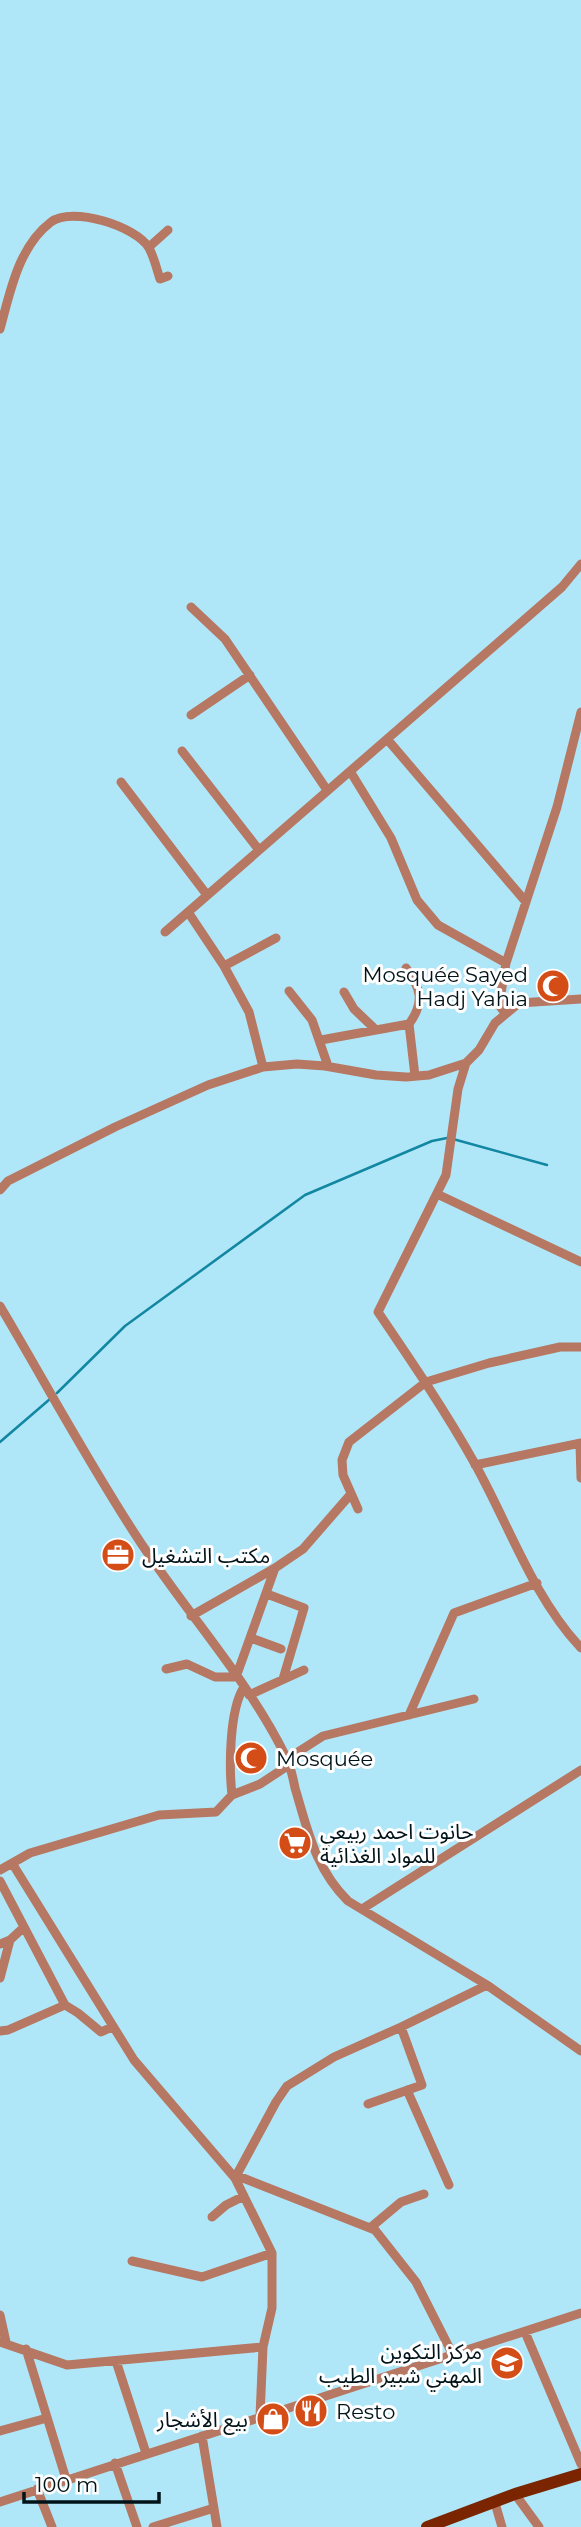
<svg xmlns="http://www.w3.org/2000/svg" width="581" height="2527" font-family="Montserrat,'Noto Sans Arabic',sans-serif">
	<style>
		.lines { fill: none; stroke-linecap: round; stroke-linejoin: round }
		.stream { stroke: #1287a2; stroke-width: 2.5 }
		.minor { stroke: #b67763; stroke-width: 9 }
		.major { stroke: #7b2400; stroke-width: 12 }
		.labels { text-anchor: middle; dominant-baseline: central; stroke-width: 6; stroke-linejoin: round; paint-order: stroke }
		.poi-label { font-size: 21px; fill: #001319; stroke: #fefefe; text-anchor: start }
	</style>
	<rect width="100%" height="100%" fill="#b0e7f8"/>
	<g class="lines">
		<path class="stream" d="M453,1139L547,1165
			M57,1393L125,1326L305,1195L432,1141L447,1138
			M0,1442L50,1399"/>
		<path class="minor" d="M149,247L168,230
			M0,329C10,293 18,247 51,222C72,206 136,226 149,248C154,257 157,270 160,279L168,276
			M191,607L225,639L327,790
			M191,715L250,675
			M387,739L526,902
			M182,751L259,850
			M350,771L391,838L417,900L438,925L506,963
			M121,782L207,895
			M188,912L224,966L249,1012L263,1067
			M165,932L562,587L581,564
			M224,966L276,938
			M289,991L312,1020L328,1066
			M344,992L354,1009L376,1030
			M505,1013L499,1005L506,963L557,807L581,712
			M409,1024L415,1076
			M321,1040L409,1024C425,1002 421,988 406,968
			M466,1063L458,1089L446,1175L378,1312C412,1362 446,1412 475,1464C509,1525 533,1597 581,1648
			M0,1190L8,1181L115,1127L208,1085L263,1067L297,1064L325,1066L376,1075L406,1077L429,1075L466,1063L479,1050L495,1023L519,1003L581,999
			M437,1194L581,1262
			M0,1306C45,1382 87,1460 135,1534C183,1609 247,1677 286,1757C291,1767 293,1778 295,1788C308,1831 315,1868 348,1901L487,1985L581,2051
			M580,1444L581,1478
			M475,1465L581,1443
			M358,1509L343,1475L342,1460L349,1442L426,1382L489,1363L560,1347H581
			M267,1594L304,1608L283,1679
			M191,1616L275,1568
			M251,1638L281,1649
			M166,1669L187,1664L215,1677H236L275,1568L303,1549L350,1495
			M249,1695L304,1670
			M409,1715L454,1613L537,1583
			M287,1759L323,1736L474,1699
			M232,1795C229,1768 229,1710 244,1687
			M12,1863L134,2060L235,2178L272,2253V2308L263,2347L260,2416
			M0,1870L30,1853L159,1815L216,1812L232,1795L260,1784L289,1765
			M0,1881L65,2005L78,2013L101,2032L112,2027
			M362,1909L581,1770
			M0,1944L10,1940L23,1928
			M0,1978L10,1940
			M0,2031L8,2030L65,2005
			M407,2090L449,2185
			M368,2104L422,2085L401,2027
			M238,2176L375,2230L416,2282L453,2355
			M235,2178L276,2102L287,2086L334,2057L401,2027L487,1985
			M212,2217L226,2205L244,2196
			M370,2228L401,2202L424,2194
			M132,2261L202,2277L272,2253
			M0,2315L6,2342
			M525,2332L581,2464
			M0,2342L67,2365L263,2347
			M26,2349L66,2479
			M116,2361L146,2453
			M0,2431L47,2418
			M202,2436L217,2527
			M115,2463L137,2527
			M37,2489L52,2527
			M515,2494L539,2527
			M0,2502L581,2313
			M495,2503L502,2527
			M153,2527L214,2508"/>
		<path class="major" d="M427,2527L515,2494L581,2474"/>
	</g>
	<defs>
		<symbol id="mosque-disc" viewBox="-11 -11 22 22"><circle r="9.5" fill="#d44d17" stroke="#fefefe"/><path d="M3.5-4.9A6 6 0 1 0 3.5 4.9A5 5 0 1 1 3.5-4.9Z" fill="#fff"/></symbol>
		<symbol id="office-disc" viewBox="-11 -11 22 22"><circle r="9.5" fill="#d44d17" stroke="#fefefe"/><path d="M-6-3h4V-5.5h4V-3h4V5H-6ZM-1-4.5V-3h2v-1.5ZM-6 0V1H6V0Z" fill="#fff"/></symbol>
		<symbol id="supermarket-disc" viewBox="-11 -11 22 22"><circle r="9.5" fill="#d44d17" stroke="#fefefe"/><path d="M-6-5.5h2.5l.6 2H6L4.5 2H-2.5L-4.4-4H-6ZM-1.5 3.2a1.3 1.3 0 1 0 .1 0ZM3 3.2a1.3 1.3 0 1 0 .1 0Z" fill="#fff"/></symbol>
		<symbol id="university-disc" viewBox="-11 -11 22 22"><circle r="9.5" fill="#d44d17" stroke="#fefefe"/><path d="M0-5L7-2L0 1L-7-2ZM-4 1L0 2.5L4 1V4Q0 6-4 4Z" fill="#fff"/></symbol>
		<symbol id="restaurant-disc" viewBox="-11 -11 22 22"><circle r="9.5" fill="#d44d17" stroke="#fefefe"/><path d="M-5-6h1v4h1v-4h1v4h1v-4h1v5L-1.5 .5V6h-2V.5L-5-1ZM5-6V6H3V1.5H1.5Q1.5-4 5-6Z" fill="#fff"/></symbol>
		<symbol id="shop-disc" viewBox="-11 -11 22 22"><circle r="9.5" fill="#d44d17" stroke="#fefefe"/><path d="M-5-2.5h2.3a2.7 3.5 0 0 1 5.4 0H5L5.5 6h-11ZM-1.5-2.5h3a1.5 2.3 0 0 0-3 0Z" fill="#fff"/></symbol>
	</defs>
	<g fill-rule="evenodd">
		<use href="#mosque-disc" x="534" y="967" width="38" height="38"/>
		<use href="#office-disc" x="99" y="1536" width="38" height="38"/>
		<use href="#mosque-disc" x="232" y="1739" width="38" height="38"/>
		<use href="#supermarket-disc" x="276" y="1824" width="38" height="38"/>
		<use href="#university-disc" x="488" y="2344" width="38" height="38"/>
		<use href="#restaurant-disc" x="292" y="2392" width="38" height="38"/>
		<use href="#shop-disc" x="254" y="2400" width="38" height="38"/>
	</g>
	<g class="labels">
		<g class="poi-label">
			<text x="528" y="974" text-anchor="end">Mosquée Sayed<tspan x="528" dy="24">Hadj Yahia</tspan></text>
			<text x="142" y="1555">مكتب التشغيل</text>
			<text x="276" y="1758">Mosquée</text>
			<text x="320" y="1831">حانوت احمد ربيعي<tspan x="320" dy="24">للمواد الغذائية</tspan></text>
			<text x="482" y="2351" text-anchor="end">مركز التكوين<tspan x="482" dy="24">المهني شبير الطيب</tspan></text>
			<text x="336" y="2411">Resto</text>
			<text x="248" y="2419" text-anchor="end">بيع الأشجار</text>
		</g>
	</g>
	<path d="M24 2492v10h135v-10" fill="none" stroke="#001319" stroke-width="3.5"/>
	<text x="35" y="2492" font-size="21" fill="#001319" stroke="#fefefe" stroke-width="5" paint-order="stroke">100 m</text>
</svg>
